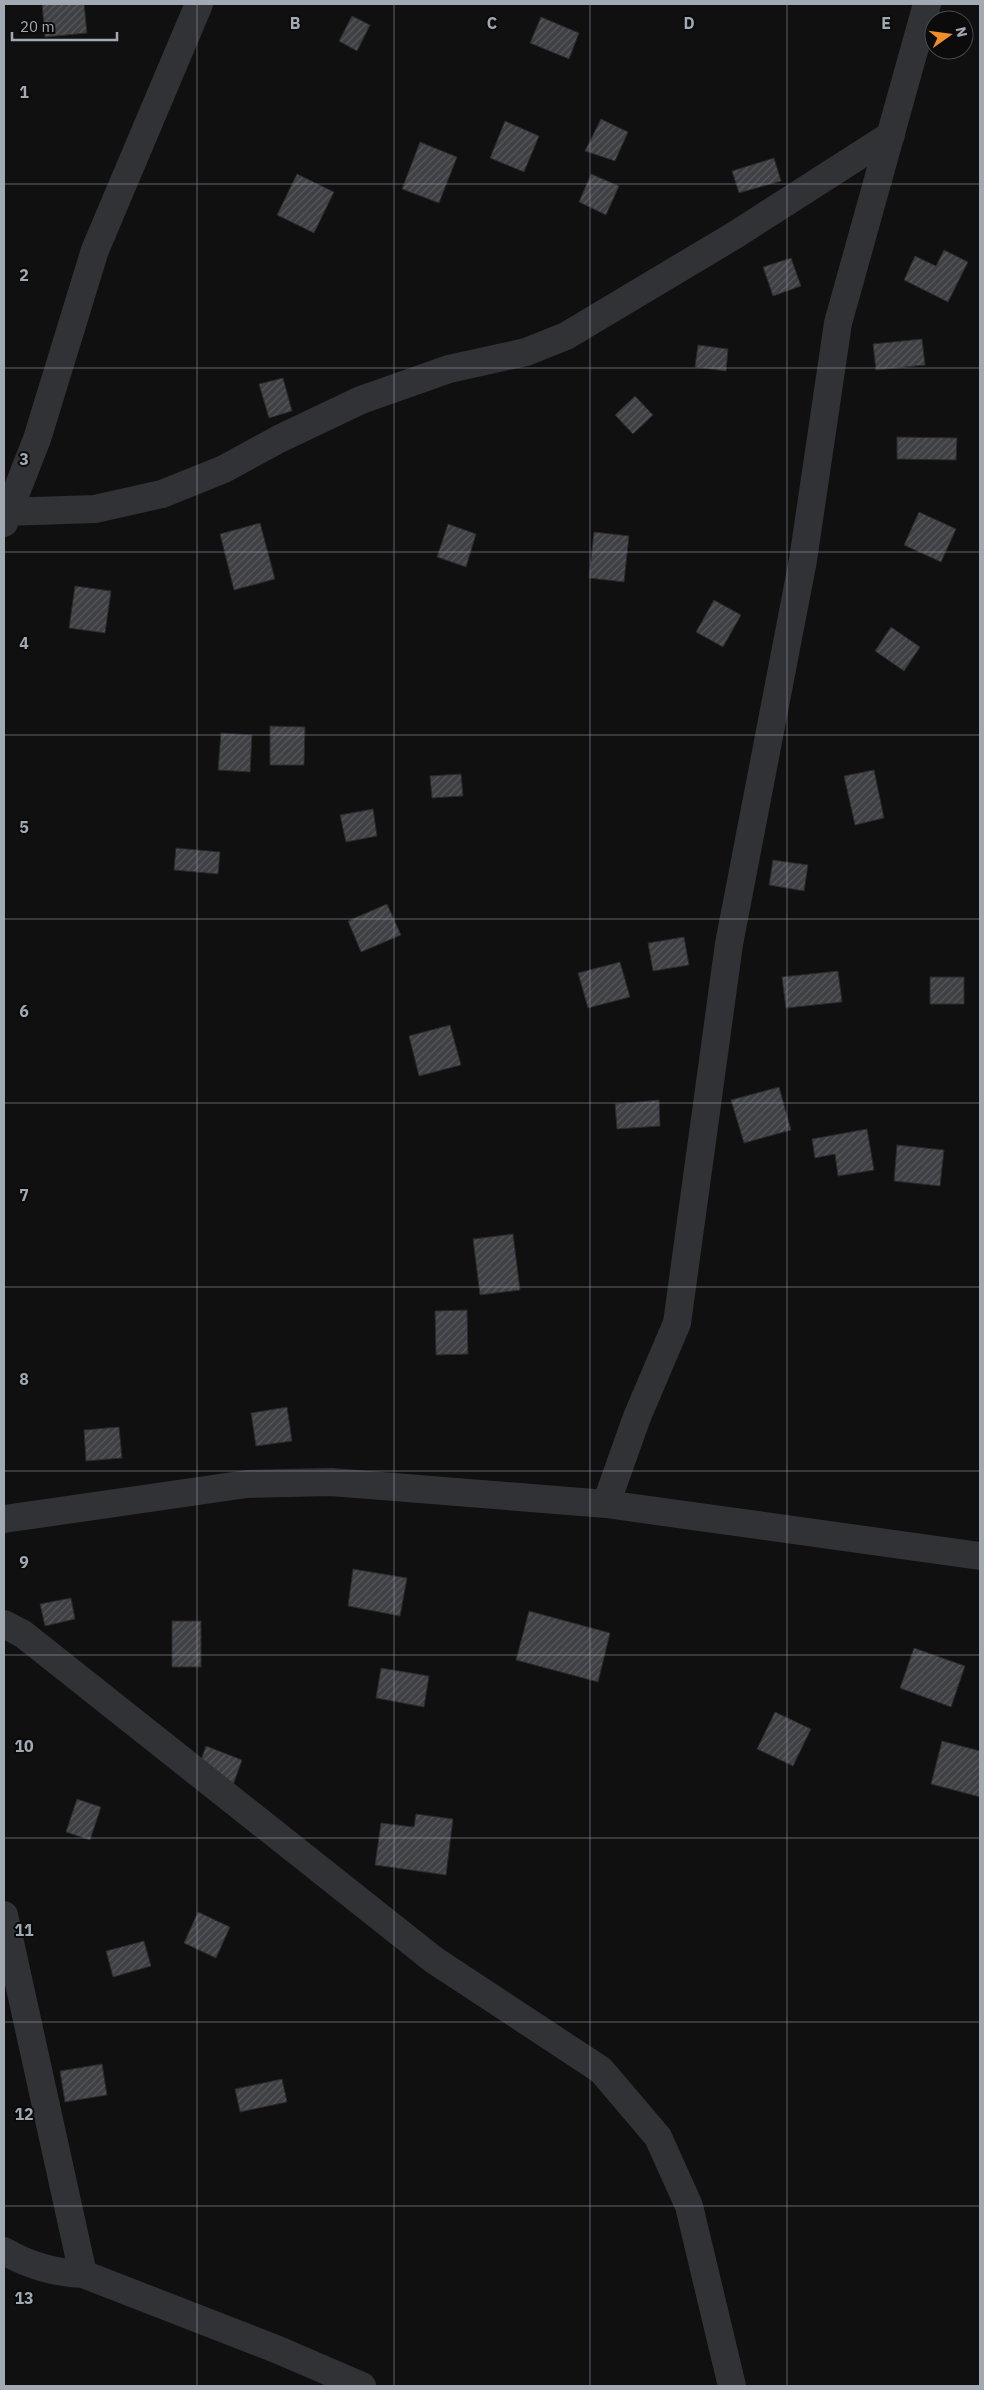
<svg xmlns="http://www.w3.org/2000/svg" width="984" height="2390" font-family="'IBM Plex Sans',sans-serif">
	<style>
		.building { fill: url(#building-hatch); stroke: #2a2a2d }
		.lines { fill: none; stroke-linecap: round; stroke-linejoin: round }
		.minor { stroke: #313236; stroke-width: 28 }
		.grid { fill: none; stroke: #a1a9b2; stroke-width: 1; stroke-opacity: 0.55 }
		.grid-label { font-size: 16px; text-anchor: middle; font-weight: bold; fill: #a1a9b2; stroke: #0b0b0c; stroke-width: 4; stroke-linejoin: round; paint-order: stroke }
	</style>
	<defs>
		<pattern id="building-hatch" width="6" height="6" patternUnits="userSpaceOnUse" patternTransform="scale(1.25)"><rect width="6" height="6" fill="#3f4044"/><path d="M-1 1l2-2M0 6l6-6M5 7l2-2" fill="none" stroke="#58595d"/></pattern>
	</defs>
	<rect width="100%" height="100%" fill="#101011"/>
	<path class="building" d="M42,4H84L87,33L45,37Z
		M352,16L370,25L357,51L339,41Z
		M541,17L579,33L569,59L530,43Z
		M601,119L628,132L615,161L585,151Z
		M505,121L539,136L524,172L490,158Z
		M420,142L457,157L439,203L402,189Z
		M774,158L781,181L739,193L732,171Z
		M297,174L334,192L314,233L277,215Z
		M591,174L619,186L606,215L579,202Z
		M944,250L968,262L948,302L904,280L915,256L936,266Z
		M791,258L801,286L773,296L763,267Z
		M922,339L925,365L876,370L873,344Z
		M698,345L728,349L726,371L695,367Z
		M283,378L292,411L269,418L259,384Z
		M635,396L653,415L633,434L615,415Z
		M897,437L957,438L956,460L897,459Z
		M919,512L956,529L941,562L904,545Z
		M260,523L275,579L234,590L220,534Z
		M448,524L476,534L466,567L437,557Z
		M594,532L629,536L624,582L589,578Z
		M75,586L111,591L105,633L69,628Z
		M714,600L741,615L723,647L696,632Z
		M891,627L920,647L904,671L875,651Z
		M270,726L305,727L304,765H270Z
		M221,733L252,735L250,772L218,770Z
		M874,770L884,818L855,825L844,776Z
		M461,774L463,796L432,798L430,776Z
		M373,809L377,836L346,842L340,815Z
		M176,848L220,852L218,874L174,870Z
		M773,860L808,865L804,891L769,885Z
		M387,904L401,935L361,952L348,921Z
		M684,937L689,965L653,971L648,943Z
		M620,962L630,997L588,1008L578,973Z
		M838,971L842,1002L786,1008L782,977Z
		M930,977H964V1004H930Z
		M450,1025L461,1065L419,1076L409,1036Z
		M779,1087L791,1130L744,1143L731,1100Z
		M659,1100L660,1126L617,1129L615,1104Z
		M867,1129L874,1170L838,1176L835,1154L815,1158L812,1139Z
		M897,1145L944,1150L940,1186L894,1181Z
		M513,1234L520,1290L480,1295L473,1239Z
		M467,1310L468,1354L436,1355L435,1311Z
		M287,1407L292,1441L256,1446L251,1413Z
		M119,1427L122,1458L86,1461L84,1430Z
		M353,1569L407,1578L400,1616L348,1606Z
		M71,1598L75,1619L45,1626L40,1604Z
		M529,1611L610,1633L598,1682L516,1660Z
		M172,1621H201V1667H172Z
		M914,1648L965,1666L951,1707L900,1688Z
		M381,1668L429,1676L424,1707L376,1698Z
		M775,1712L811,1729L793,1766L757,1749Z
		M942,1741L980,1751V1797L931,1784Z
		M206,1746L242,1760L233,1785L197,1771Z
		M77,1799L101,1807L90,1840L66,1832Z
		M416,1814L453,1819L446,1875L375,1865L381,1823L414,1827Z
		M198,1912L230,1927L216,1958L184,1943Z
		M144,1941L151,1966L113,1977L106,1951Z
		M102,2064L107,2095L65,2102L60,2071Z
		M282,2079L287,2102L240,2112L235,2089Z"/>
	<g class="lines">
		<path class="minor" d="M4,512L95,509L162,494L224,469L279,439L361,400L449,369L526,352L566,336L735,235L891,135
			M4,523L37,439L95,250L199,4
			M606,1504L637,1417L677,1323L729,944L803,560L838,323L927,4
			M4,1519L247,1484L331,1482L606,1504L980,1556
			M4,1624L23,1634L434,1960L601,2070L658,2137L689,2206L732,2386
			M4,1915L83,2274
			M4,2251C28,2265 55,2273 83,2274L276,2349L362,2386"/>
	</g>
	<path class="grid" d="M197,4V2386M394,4V2386M590,4V2386M787,4V2386M4,184H980M4,368H980M4,552H980M4,735H980M4,919H980M4,1103H980M4,1287H980M4,1471H980M4,1655H980M4,1838H980M4,2022H980M4,2206H980"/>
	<g class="grid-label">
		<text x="295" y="29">B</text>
		<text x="492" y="29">C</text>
		<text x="689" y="29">D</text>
		<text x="886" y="29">E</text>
		<text x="24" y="98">1</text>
		<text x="24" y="281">2</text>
		<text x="24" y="465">3</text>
		<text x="24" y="649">4</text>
		<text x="24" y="833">5</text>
		<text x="24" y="1017">6</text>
		<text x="24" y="1201">7</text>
		<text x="24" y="1385">8</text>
		<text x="24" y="1568">9</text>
		<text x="24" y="1752">10</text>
		<text x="24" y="1936">11</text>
		<text x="24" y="2120">12</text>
		<text x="24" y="2304">13</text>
	</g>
	<rect width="984" height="2390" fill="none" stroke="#a1a9b2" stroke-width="10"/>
	<g transform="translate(949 35) rotate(76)"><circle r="24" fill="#0b0b0c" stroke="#474a4e"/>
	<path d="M0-4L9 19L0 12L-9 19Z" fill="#f08f29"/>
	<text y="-8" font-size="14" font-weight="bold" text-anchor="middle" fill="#a1a9b2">N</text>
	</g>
	<path d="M12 32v8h105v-8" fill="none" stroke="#a1a9b2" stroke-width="2.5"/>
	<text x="20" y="32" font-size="15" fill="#a1a9b2" stroke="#0b0b0c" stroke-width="4" paint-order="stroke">20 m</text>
</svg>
